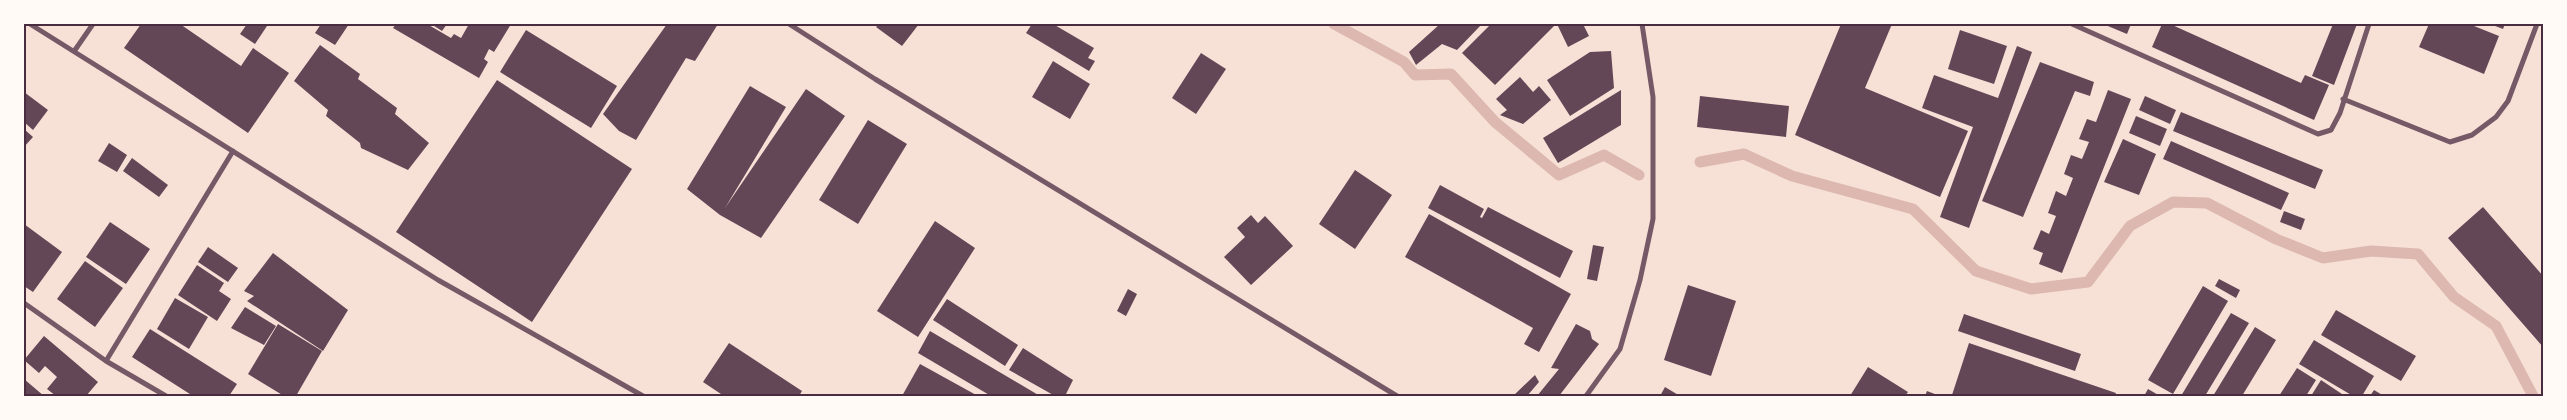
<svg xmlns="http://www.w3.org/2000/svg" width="2567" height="420" font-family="'Public Sans',sans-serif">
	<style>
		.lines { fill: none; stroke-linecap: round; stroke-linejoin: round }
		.stream { stroke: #dcb8b0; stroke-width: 11 }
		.building { fill: #644757 }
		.minor { stroke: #755966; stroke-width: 5 }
		.neatline { fill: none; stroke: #4a2c40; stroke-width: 2 }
	</style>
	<rect width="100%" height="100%" fill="#f7e1d7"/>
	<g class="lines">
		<path class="stream" d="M1334,24L1404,62L1415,75L1451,74L1495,122L1559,175L1604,155L1639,175
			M1700,162L1744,154L1792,176L1913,209L1976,271L2031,289L2088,282L2130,226L2173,202L2207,203L2276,239L2323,258L2371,251L2418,254L2454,297L2496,326L2533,396"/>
	</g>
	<path class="building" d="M141,24H180L241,66L253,48L289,73L248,133L124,48Z
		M247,24L267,26L255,44L240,34Z
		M321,24H349L335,45L315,33Z
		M396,24H427L451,38L454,34L461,38L469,24H511L494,52L489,49L484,59L488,62L479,78L393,28Z
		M431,24H447L442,31Z
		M667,24H718L695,61L686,58L636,140L619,131L603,114Z
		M879,24H919L902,46L876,27Z
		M1032,24H1053L1094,48L1088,58L1095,61L1089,71L1026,33Z
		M1440,24H1482L1457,50L1442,44L1416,65L1409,52Z
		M1491,24H1552L1554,26L1495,85L1462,53Z
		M1557,24H1583L1589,36L1568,47Z
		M1841,24H1892L1865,88L1968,131L1940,197L1795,135Z
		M2103,24H2131L2127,34Z
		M2162,24H2170L2301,83L2305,75L2329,85L2314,120L2152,47Z
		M2333,24H2357L2334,85L2312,76Z
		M2429,24H2469L2499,36L2484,74L2419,47Z
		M2490,24H2505L2503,29Z
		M526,30L617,86L591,128L500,72Z
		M1960,30L2007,46L1994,84L1948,69Z
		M320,45L360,74L358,79L397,108L395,114L429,143L408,170L361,148L360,143L326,116L328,110L294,81Z
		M2017,46L2032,52L1969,228L1940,217L1973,127L1922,108L1934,75L1998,98Z
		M1611,51L1614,88L1570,116L1547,80L1590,52Z
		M1201,53L1226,69L1196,114L1172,98Z
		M1053,61L1090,84L1070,119L1032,97Z
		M2040,62L2094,82L2090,96L2075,91L2023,217L1982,201Z
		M1520,77L1533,92L1539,86L1551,100L1523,124L1500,115L1507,110L1496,99Z
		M497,80L632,169L532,322L396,232Z
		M750,86L786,107L725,208L806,89L845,116L761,238L720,215L687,189Z
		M1621,90V125L1558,163L1543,138Z
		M2108,90L2131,99L2062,273L2039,264L2043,253L2033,249L2041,230L2049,234L2056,216L2048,213L2056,191L2066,196L2073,178L2064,174L2071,155L2082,159L2089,142L2079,139L2087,119L2096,122Z
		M24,92L48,110L33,130L24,122Z
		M1700,96L1789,106L1786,137L1697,127Z
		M2145,96L2176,110L2170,124L2139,110Z
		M2181,112L2323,170L2315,189L2173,131Z
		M2136,116L2167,129L2160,146L2129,133Z
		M868,120L907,144L858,224L819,200Z
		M24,129L33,137L24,147Z
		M2123,139L2156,154L2139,195L2104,182Z
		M2171,141L2289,193L2281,210L2163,159Z
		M109,143L127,155L117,172L98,161Z
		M132,158L168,185L159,197L123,171Z
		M1355,170L1392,195L1355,249L1319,224Z
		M1440,185L1484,209L1480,217L1482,218L1488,207L1573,251L1560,278L1428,208Z
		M2483,207L2543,276V347L2448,238Z
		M2284,211L2305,219L2301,230L2280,222Z
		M1429,214L1571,294L1539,352L1524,344L1533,328L1405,257Z
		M1251,215L1258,223L1265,216L1293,246L1251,285L1224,257L1245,237L1237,228Z
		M935,221L975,248L918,337L877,311Z
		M110,222L150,249L126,284L86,257Z
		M24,224L62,252L33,292L24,286Z
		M1593,245L1604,247L1597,281L1587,279Z
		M208,247L238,268L228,282L198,262Z
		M273,253L348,310L323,351L247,301L254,296L244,291Z
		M85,261L123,288L95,327L57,299Z
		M197,265L224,283L219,291L231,299L217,321L178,295Z
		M2219,279L2240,290L2236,298L2215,286Z
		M1688,285L1736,301L1711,376L1664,360Z
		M2203,286L2228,301L2173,394L2148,380Z
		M1128,289L1137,294L1126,316L1117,311Z
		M175,298L208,317L189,349L157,329Z
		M947,299L1018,345L1005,366L933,320Z
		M245,307L276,326L264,345L231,328Z
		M2336,310L2416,356L2401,381L2321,335Z
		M2231,313L2249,323L2205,396H2181Z
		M1964,314L2081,354L2075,371L1958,331Z
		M278,324L322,351L296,396H284L248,374Z
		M1576,324L1590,331L1592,339L1599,344L1559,396H1537L1559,369L1551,368Z
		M2255,327L2276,340L2242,396H2213Z
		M150,329L237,384L229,396H193L132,357Z
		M930,331L1040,396H991L918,353Z
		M44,336L98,382L86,396H56L47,389L57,377L45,366L39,373L24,360Z
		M2314,340L2374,376L2362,396H2353L2299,364Z
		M729,343L802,391L799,396H724L703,382Z
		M1969,343L2116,393L2115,396L1952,395Z
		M1023,348L1073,380L1065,396H1055L1009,370Z
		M920,364L978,396H902Z
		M1868,367L1908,392L1905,396H1850Z
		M2297,368L2316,380L2306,396H2279Z
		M1535,375L1539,382L1527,396H1513Z
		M24,379L44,396H24Z
		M2321,380L2345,396H2311Z
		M1665,387L1680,396H1660Z
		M2148,389L2160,396H2144Z
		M2374,390L2384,396H2370Z
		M1927,391L1940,396H1925Z"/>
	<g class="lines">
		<path class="minor" d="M30,24L438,280L643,396
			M789,24L875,79L1397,396
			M2072,24L2318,134L2331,130L2340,113L2369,24
			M75,50L93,24
			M2343,99L2450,142L2472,135L2496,117L2508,101L2537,24
			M24,303L106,361L166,396
			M106,361L233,151
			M1586,396L1620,349L1640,280L1653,219V97L1642,24"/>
	</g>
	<rect width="2567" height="420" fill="none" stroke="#fffaf5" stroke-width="50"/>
	<rect x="25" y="25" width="2517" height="370" class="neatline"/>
</svg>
